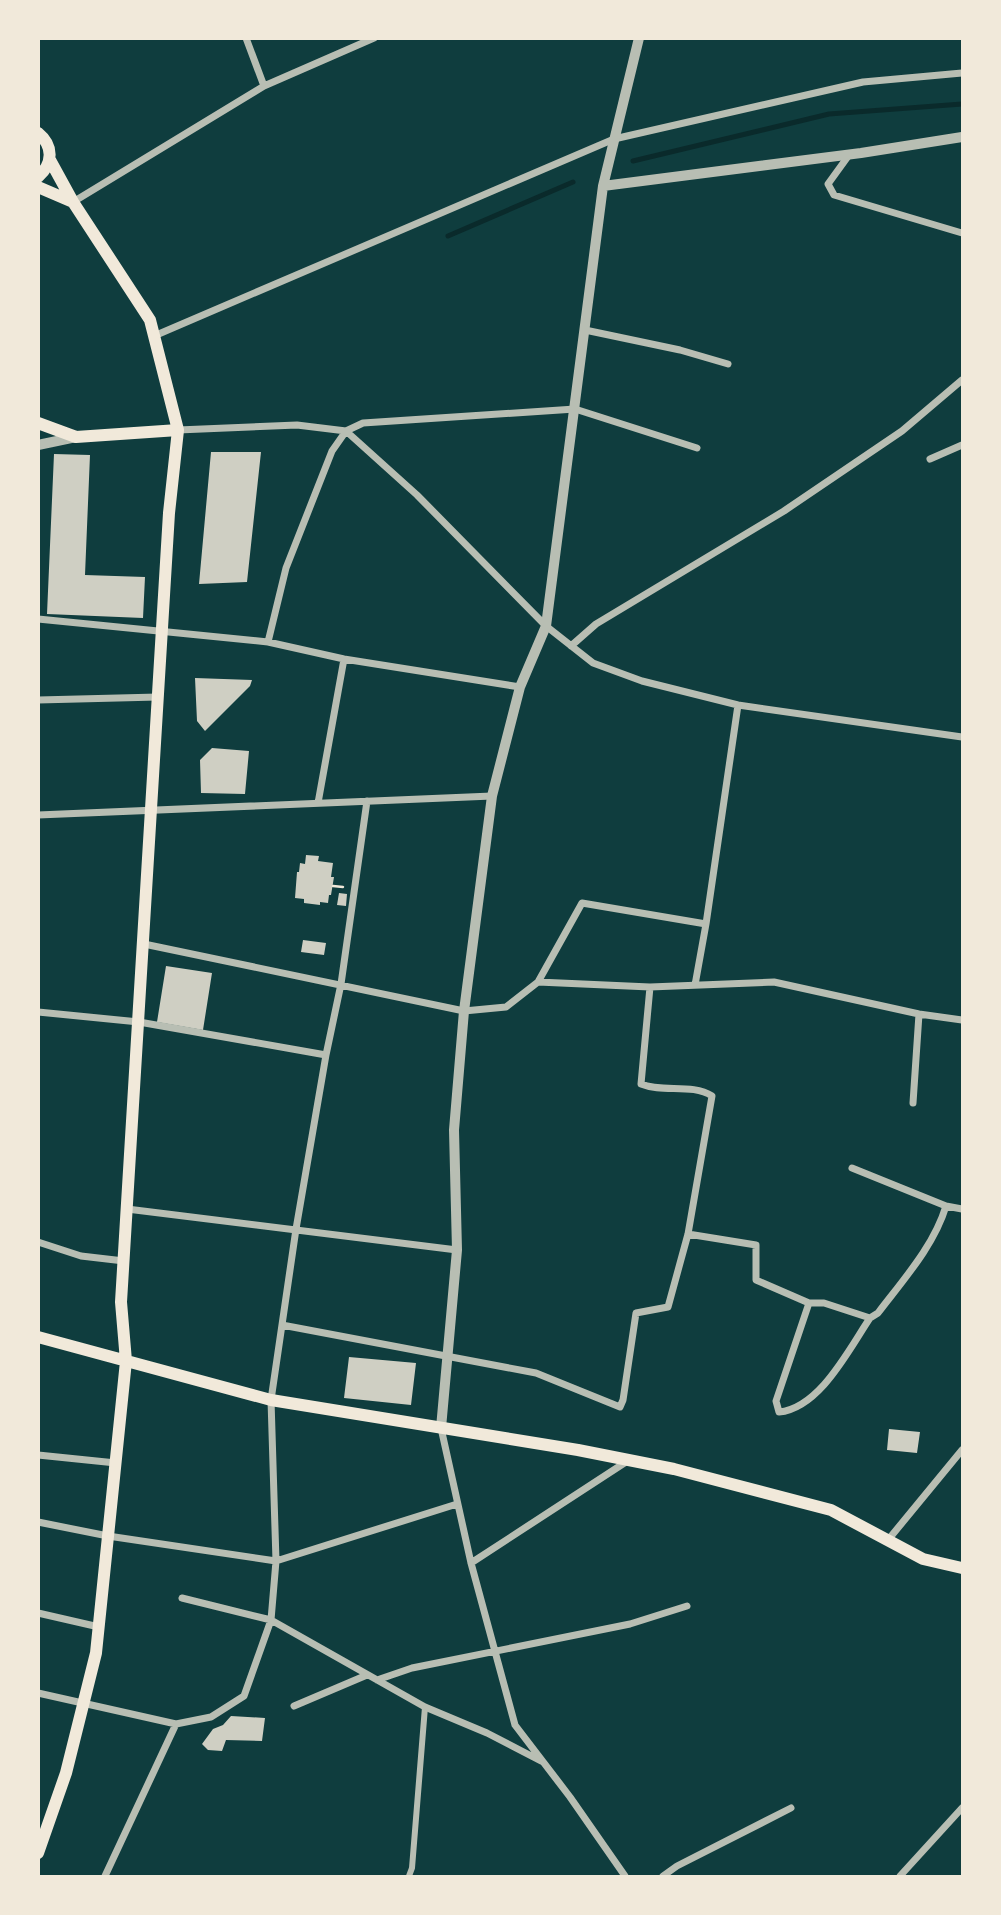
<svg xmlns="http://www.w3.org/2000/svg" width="1001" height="1915" font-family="Helvetica,sans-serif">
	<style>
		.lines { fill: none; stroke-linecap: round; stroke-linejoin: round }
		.stream { stroke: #0a2a2b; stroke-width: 5 }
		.building { fill: #cfcfc3 }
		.path { stroke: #f1e9da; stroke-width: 2.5 }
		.pedestrian { stroke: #b8beb3; stroke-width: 6 }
		.minor { stroke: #b8beb3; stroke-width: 7 }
		.tertiary { stroke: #b8beb3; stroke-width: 10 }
		.secondary { stroke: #f1e9da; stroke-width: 12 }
	</style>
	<rect width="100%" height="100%" fill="#0f3d3e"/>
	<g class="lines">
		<path class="stream" d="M633,161L829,114L962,104
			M448,236L573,182"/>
	</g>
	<path class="building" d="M211,452H261L247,582L199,584Z
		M54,454L90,455L85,575L145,577L143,618L47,614Z
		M195,678L252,680L250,686L205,731L197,721Z
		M212,748L249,751L245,794L201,793L200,760Z
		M306,855L319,856L318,861L333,863L331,877H334L331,895H329L328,903L320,902V905L304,903V899L295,898L297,872H299L300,863L305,864Z
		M339,893L347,894L346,906L337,905Z
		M303,940L326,943L324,955L301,952Z
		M166,966L212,973L203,1030L157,1022Z
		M349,1357L416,1363L411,1405L344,1398Z
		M889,1429L920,1432L917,1453L887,1450Z
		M231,1716L265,1718L262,1741L226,1740L222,1751L208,1750L202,1744L213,1729L223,1725Z"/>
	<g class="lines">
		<path class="path" d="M333,886L343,887"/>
		<path class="pedestrian" d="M409,1876L412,1868L425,1707"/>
		<path class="minor" d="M246,38L264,86
			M849,155L828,184L834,195L962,233
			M73,202L264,86L374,38
			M585,330L680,350L728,364
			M154,336L614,139L863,82L962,73
			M178,430L297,425L346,431L363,423L575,409L697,448
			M346,431L417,495L546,626L593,663L642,681L738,705L962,737
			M930,459L962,445
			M38,619L268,642L344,659L520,687
			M268,642L286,568L332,451L346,431
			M571,646L596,624L784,511L902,431L962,380
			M38,700L158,697
			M318,803L344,659
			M38,815L492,796
			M144,944L464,1011L506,1007L538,982L650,987L774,982L919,1014L962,1020
			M538,982L582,903L706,924
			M695,985L706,924L738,705
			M38,1012L139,1022L326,1055
			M913,1103L919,1014
			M852,1168L946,1206L962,1209
			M127,1209L457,1250
			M688,1234L756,1245V1280L809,1303H824L870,1318
			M38,1242L81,1256L124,1261
			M809,1303L776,1401L779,1412C820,1408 849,1349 870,1318L878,1313C903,1280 934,1246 946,1206
			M282,1325L536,1373L620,1407L623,1400L636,1313L668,1307L688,1234L712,1096C692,1083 663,1093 641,1084L650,987
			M441,1428L471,1563L515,1725L570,1797L625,1876
			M38,1455L116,1463
			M38,1522L108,1536L276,1561L457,1504
			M888,1540L962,1450
			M471,1563L629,1460
			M182,1598L271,1620L425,1707L487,1733L541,1761
			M38,1613L99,1627
			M377,1680L412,1668L630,1624L687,1606
			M38,1693L176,1724L211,1717L244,1696L271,1620L276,1561L271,1400L296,1229L326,1055L341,984L367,801
			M294,1706L367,1675
			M105,1876L176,1724
			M663,1876L677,1866L791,1808
			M900,1876L962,1808"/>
		<path class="tertiary" d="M603,186L861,153L962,137
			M38,445L76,437
			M441,1428L457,1250L454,1130L464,1011L492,796L520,687L546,626L603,186L639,38"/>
		<path class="secondary" d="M38,133C54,146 53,164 38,177
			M38,187L73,202L50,160
			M38,423L76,437L178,430
			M38,1337L271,1400L578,1450L674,1469L831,1510L923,1559L962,1568
			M38,1853L66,1773L96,1653L126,1361L121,1302L169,513L178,430L150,320L73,202"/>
	</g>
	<rect width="1001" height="1915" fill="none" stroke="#f1e9da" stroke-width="80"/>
</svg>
